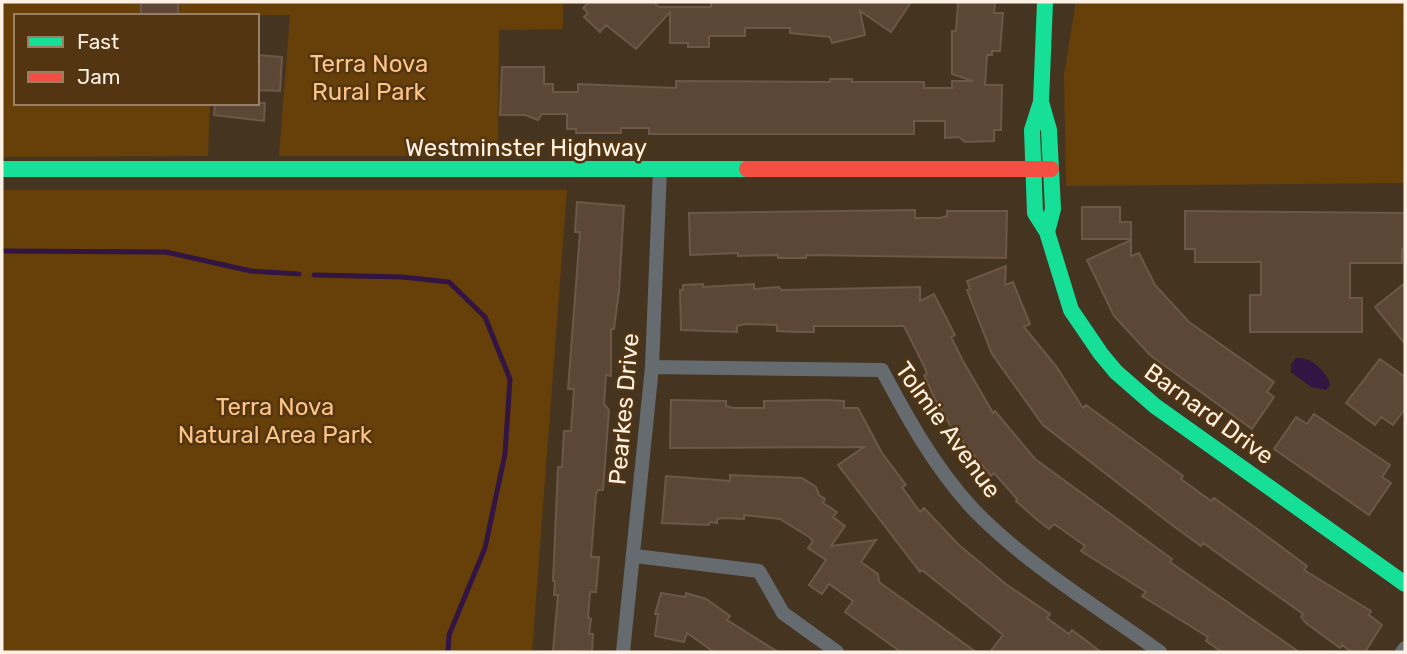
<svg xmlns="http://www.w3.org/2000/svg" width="1407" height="654" font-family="Rubik,sans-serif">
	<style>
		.green { fill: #674009 }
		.water { fill: #321543 }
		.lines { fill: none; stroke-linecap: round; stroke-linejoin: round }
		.stream { stroke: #321543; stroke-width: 5 }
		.building { fill: #5c4736; stroke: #6d5747; stroke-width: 2 }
		.street { stroke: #666b6f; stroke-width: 14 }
		.fast { stroke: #16e098; stroke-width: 16 }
		.jam { stroke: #f24e42; stroke-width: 16 }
		.labels { text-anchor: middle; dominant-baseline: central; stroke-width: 5; stroke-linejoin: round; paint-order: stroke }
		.park-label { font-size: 24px; fill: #fdc488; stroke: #533511 }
		.street-label { font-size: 24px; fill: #fdf0e4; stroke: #533511 }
	</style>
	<rect width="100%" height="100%" fill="#443420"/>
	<path class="green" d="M2,2H563V29L499,30L498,156H279L290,15L16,16V103H210L208,156L2,157Z
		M1076,2H1405V183L1066,186L1064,75Z
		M2,190H567L532,652H2Z"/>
	<path class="water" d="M1296,358C1312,357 1326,371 1330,385L1326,390L1311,387L1291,372V365Z"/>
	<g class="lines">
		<path class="stream" d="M2,251L166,252L251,271L299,274
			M314,275L402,277L449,282L485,317L510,379L505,454L485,548L449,635L448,652"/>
	</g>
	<path class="building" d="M141,2H178V16H141Z
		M589,2H653L659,7H711V2H911L891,32L860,11L865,35L832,43L830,37L790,33V28H745V36H709V47H688V43H670V12L636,49L606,25L600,32L584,17L588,13L583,8Z
		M958,2H995L994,13H1003L1000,51H992V55H987L985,85H1002L1001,130H994V141L965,142L959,137L945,138V121H914V134H649V128H621V133H576V129H567V114H542L538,120L525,115H500L502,67H544V84H553V92H578V84L676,88V81L830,82V79H852V82H924V88H952V81H973L952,74V31H956Z
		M257,55L282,57L280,91L257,90Z
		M215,103H265L264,121L214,115Z
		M577,202L624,206L619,291L614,329H611V376L606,375L604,404L609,410L603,490H598L596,494L594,519L591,557H599L596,592H590L588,618L591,619L589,634H593L592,652L553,651L558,595H554L555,581H553L558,467H562L564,431H571L574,389H568L580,232H575Z
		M1082,207H1120V222H1131V239H1082Z
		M915,210V218H940L947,216V211H1007L1006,258L806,255V258H778V255L738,256V253L690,255L689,213Z
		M1185,211L1405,213V249H1402V263H1350V298H1362V332H1250V295H1261V262H1195V249H1185Z
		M1131,240V256L1139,253L1155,285L1189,322L1274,382L1267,392L1274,397L1252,429L1150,355L1114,316L1087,260Z
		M1006,266L1005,285L1013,282L1030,324L1024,327L1056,366L1083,408L1086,405L1183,476L1181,479L1211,501L1214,498L1260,531L1307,566L1304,570L1371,611L1369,615L1382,625L1365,652H1352L1342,645L1340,648L1306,623L1301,617L1303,614L1203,543L1201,546L1172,525L1043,425L992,354L967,290L970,289L967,281Z
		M1405,283V344L1375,307Z
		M703,284V287L754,284V289L779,287L781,290L920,287V301L934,294L955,335L951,337L963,361L993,413L995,411L1035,459L1172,559L1170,562L1299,652H1222L1206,641L1208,637L1142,596L1146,592L1081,551L1085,546L1074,538L1054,524L1049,529L1035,518L1016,501L1017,499L994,473L991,476L951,427L934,397L924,375L927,374L924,366L904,326H814V332H797L777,331V325L745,324L737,326V332L681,330L680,290H683V285Z
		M1380,359L1405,377V409L1393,425L1381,417L1375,425L1346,403Z
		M671,400L726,401V406L733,408H764V401L825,400L844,401V408H858L882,453L906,485L902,487L920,512L924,508L959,545L1007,585L1050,614L1047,618L1069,634L1072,630L1101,652H990L1003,635L922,570L920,572L838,465L864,447L670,448Z
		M1314,414L1390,465L1382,477L1391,483L1369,515L1274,449L1296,417L1307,424Z
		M730,475L802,478L816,487L819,495L825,499L823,503L837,512L833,517L845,526L831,546L876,540L861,562L878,574L879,582L976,652H901L845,612L853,601L829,584L822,594L809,585L826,560L808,548L813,541L809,537L780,519L744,515V519L724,518L717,519V523L710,522L709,525L662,523L666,476L730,481Z
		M661,593L685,597L686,593L706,599L730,616L727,620L778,652H714L687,633L684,642L655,636L658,614H655Z"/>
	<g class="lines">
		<path class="street" d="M652,367L882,370C908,419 935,468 973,509C1027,565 1098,607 1160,652
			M635,556L759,571L783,613L837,652
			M623,652L652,367L660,169
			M1402,652L1405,648"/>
		<path class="fast" d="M1045,2L1041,102L1049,130L1053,209L1047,232
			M1041,102L1032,130L1035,213L1047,232L1071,310L1101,354L1116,372L1155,406L1405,584
			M2,169H747"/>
		<path class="jam" d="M747,169H1051"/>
	</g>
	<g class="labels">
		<g class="park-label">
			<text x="369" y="64">Terra Nova<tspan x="369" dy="28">Rural Park</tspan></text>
			<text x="275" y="407">Terra Nova<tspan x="275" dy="28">Natural Area Park</tspan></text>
		</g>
		<g class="street-label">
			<text x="526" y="148">Westminster Highway</text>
			<text transform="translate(624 409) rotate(-85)">Pearkes Drive</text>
			<text transform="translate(1209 414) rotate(36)">Barnard Drive</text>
			<text transform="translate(948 430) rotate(54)">Tolmie Avenue</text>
		</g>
	</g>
	<rect width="1407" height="654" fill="none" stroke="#fdf0e4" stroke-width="7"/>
	<rect x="14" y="14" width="245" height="91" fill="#533511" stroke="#978065" stroke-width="2"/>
	<rect x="28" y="37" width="35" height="10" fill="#16e098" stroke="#978065" stroke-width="2"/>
	<text x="77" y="49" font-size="21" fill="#fdf0e4">Fast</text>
	<rect x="28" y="72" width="35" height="10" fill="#f24e42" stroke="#978065" stroke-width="2"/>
	<text x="77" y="84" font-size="21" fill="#fdf0e4">Jam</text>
</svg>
